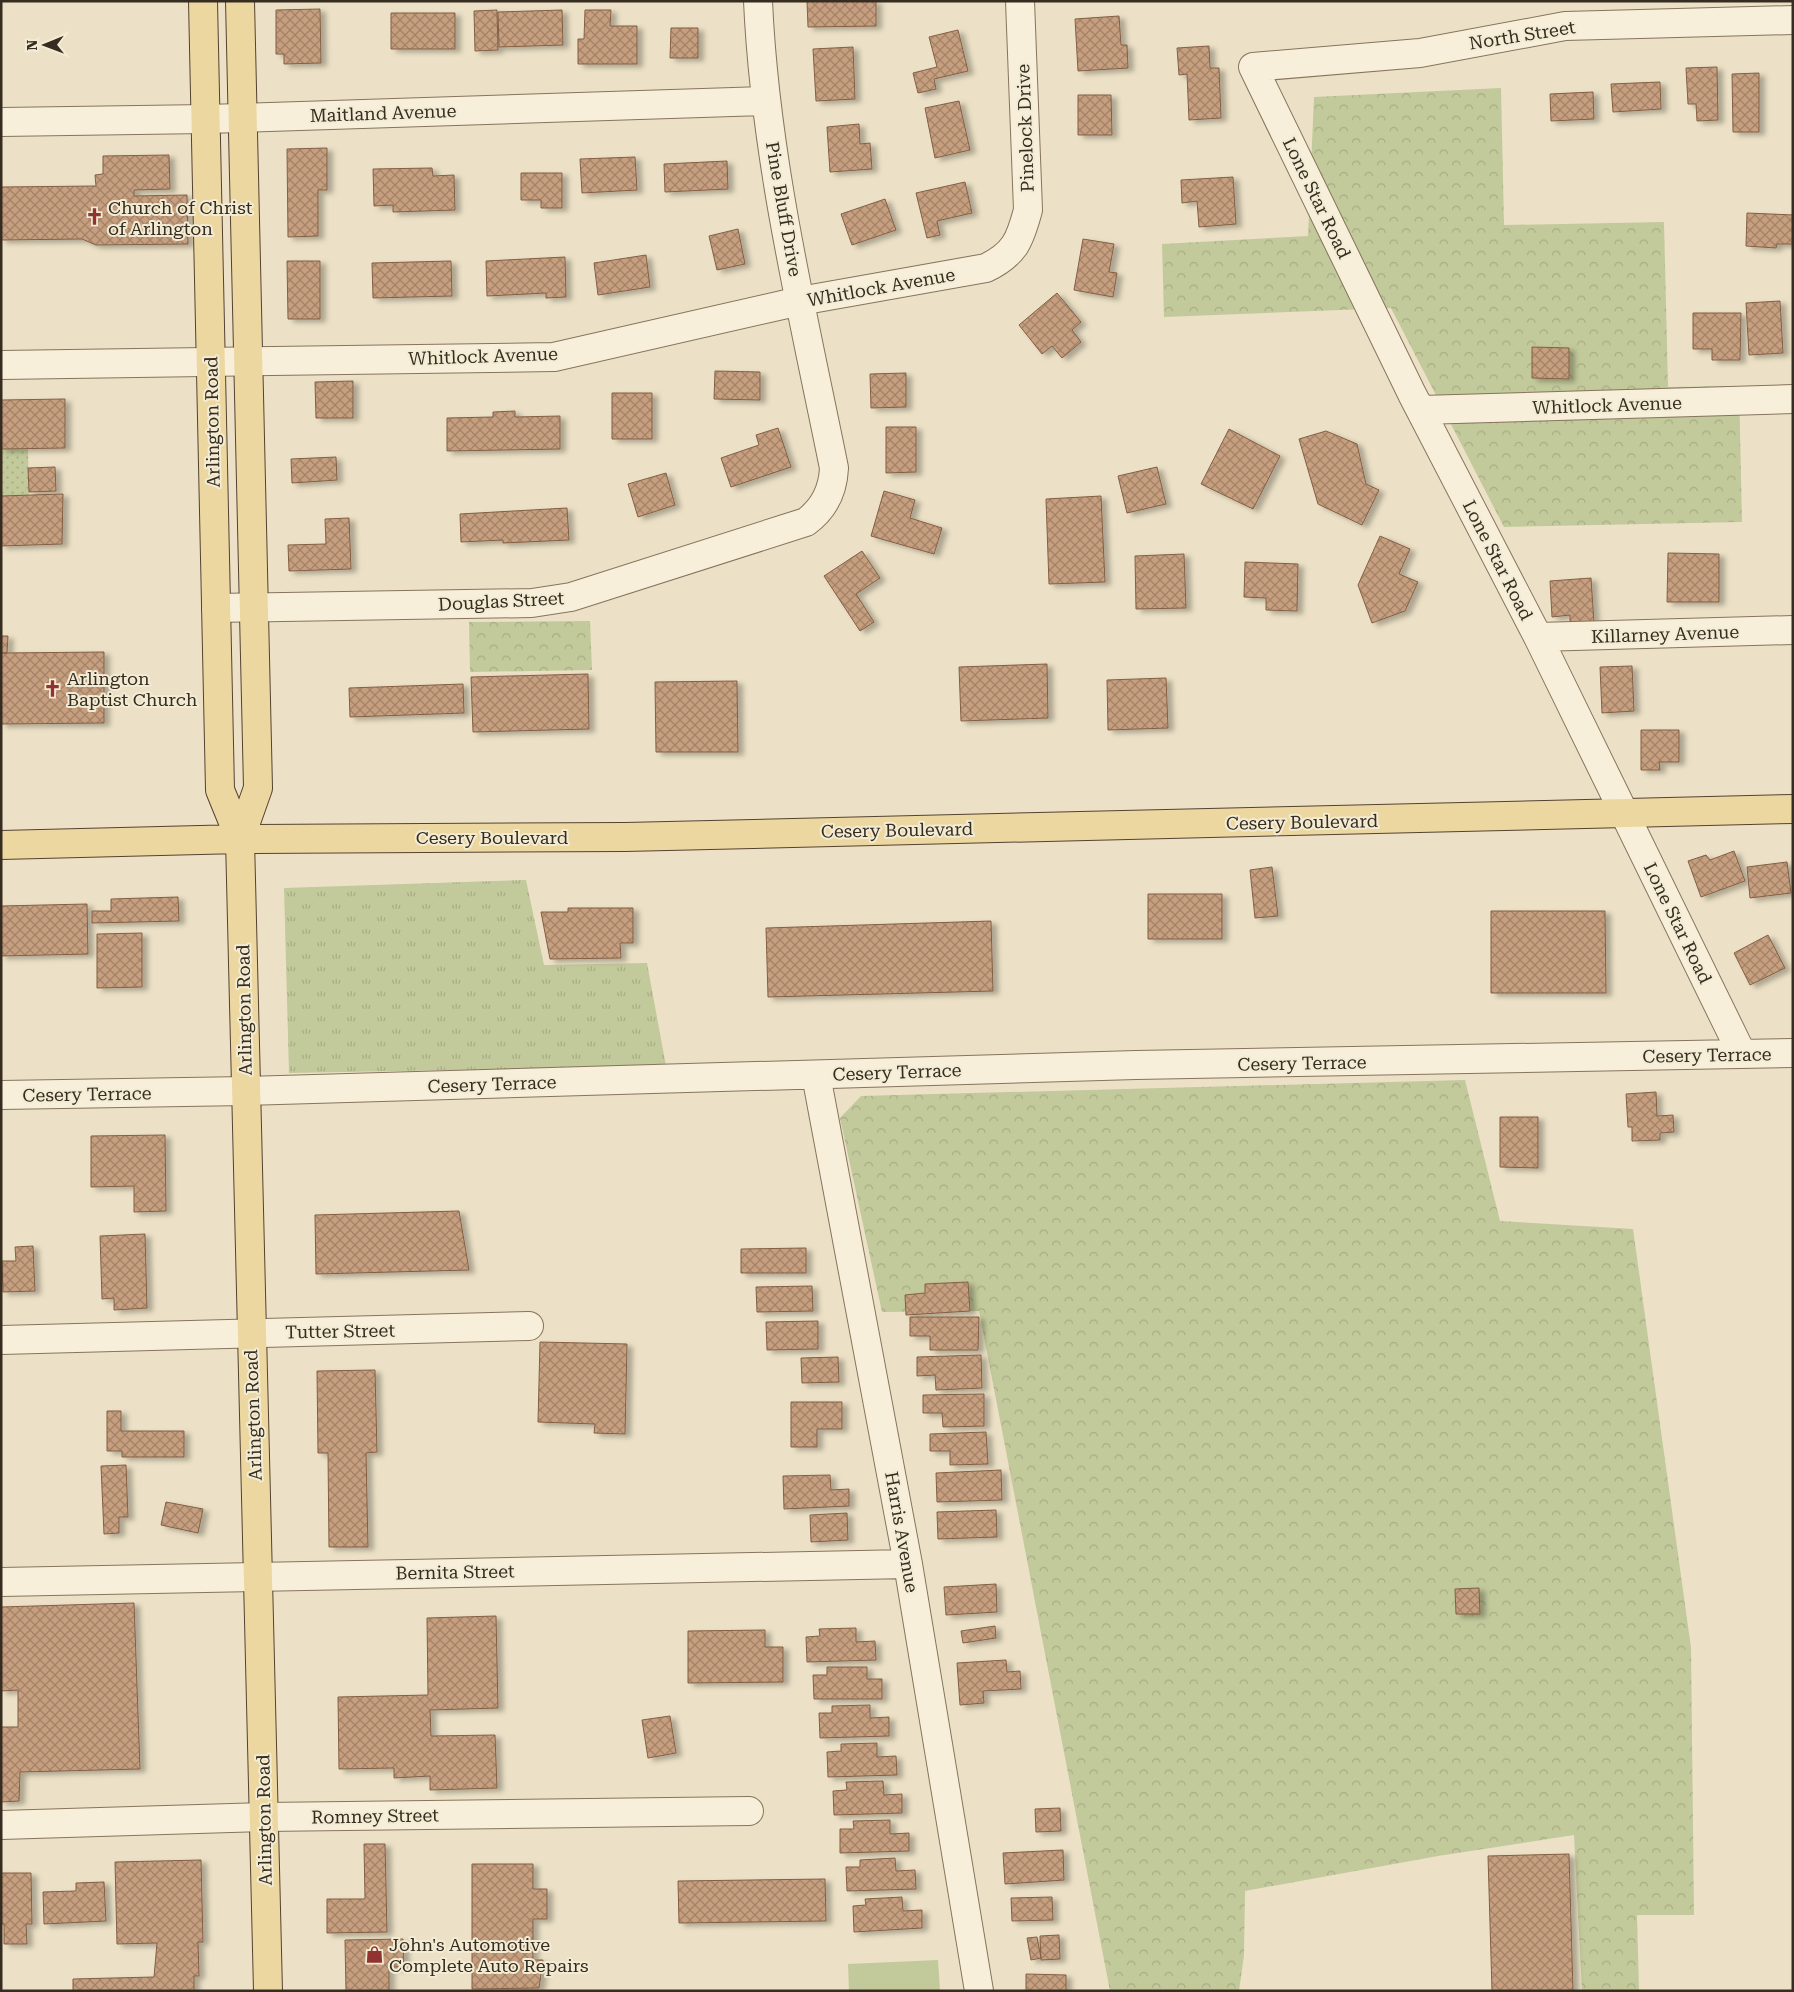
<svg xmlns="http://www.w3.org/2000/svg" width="1794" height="1992" font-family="'Roboto Serif',serif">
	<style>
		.grass { fill: url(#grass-tufts) }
		.forest { fill: url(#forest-crowns) }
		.park { fill: url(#park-dots) }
		.garden { fill: #c2c99a }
		.building { fill: url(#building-cross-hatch); stroke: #835f44; filter: url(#shadow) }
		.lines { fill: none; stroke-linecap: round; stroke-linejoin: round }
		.minor-casing { stroke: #86745d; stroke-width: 30 }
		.major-casing { stroke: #544231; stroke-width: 30 }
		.minor { stroke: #f7efd9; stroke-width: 28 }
		.major { stroke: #ecd7a0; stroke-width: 28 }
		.labels { text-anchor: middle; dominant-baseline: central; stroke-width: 4; stroke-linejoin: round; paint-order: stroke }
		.street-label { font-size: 18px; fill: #372c20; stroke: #f3ecd5 }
		.poi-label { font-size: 18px; fill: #372c20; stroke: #f3ecd5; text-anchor: start }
	</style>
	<defs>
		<pattern id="grass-tufts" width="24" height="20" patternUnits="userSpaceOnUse" patternTransform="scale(1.25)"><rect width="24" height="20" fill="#c2c99a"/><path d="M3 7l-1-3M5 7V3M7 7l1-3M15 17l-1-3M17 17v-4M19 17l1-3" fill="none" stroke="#a7ad84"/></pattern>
		<pattern id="forest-crowns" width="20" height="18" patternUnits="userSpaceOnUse" patternTransform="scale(1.25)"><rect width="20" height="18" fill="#c2c99a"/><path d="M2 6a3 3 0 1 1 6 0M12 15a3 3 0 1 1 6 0" fill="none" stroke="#a7ad84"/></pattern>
		<pattern id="park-dots" width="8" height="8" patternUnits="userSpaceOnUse" patternTransform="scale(1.25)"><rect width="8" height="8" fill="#c2c99a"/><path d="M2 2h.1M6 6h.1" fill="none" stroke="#a7ad84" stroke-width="1.8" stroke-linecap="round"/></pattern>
		<pattern id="building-cross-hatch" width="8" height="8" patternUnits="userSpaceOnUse" patternTransform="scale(1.25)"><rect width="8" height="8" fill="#c79f7e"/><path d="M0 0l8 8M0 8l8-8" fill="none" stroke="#a28267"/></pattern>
		<filter id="shadow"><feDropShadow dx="5.5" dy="3" stdDeviation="2.5" flood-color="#0004"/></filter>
	</defs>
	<rect width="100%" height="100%" fill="#ece1c6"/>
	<path class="grass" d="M526,880L544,965L647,963L666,1066L289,1073L284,888Z"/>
	<path class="forest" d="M1501,88L1504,225L1664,222L1668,387L1739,386L1742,522L1504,527L1391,308L1164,317L1162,244L1308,236L1314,97Z
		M590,621L592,670L470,672L469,622Z
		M1465,1080L1500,1221L1633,1229L1691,1648L1694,1915H1637L1639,1991H1582L1574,1835L1438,1856L1245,1891L1244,1955L1239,1991H1110L979,1311L882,1312L840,1118L861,1096Z"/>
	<path class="park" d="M1,449H28L29,495L1,496Z"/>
	<path class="garden" d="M938,1960L940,1991H849L848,1964Z"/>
	<path class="building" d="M807,1H876V26L808,27Z
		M320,9L321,63L284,64V54H276V10Z
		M497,10L498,50L475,51L474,11Z
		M562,10L563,45L499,47L498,12Z
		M585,10H611L610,26H637V64H578V39H584Z
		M391,13H455V49H391Z
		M1119,16L1121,45H1127L1128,68L1078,71L1075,19Z
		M671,28H698V58H670Z
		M958,30L968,71L934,79L936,89L918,93L913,73L937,67L929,37Z
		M1209,46L1210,68H1219L1221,118L1189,120L1187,74L1179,75L1177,48Z
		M853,47L855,99L816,101L813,49Z
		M1717,67L1718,120L1697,121L1696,104H1688L1686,68Z
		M1759,73V132H1733L1732,74Z
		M1660,82L1661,109L1613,112L1611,84Z
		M1593,92L1594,119L1551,121L1550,94Z
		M1078,95H1111L1112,135H1078Z
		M959,101L970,150L935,158L925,108Z
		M859,124L860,144L870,143L872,169L830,172L827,127Z
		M327,148V190H318V236L288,237L287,149Z
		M169,155L170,189L134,190V196L187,195L188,244L96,245L82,239L1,240V187L96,186L95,175L103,174V156Z
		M635,157L637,190L582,193L580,159Z
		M727,161L728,189L665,192L664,164Z
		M432,168L433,176L454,175L455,210L393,212V205L374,206L373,169Z
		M521,173H562V208H541V200H521Z
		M1233,177L1236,224L1199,227L1197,201L1182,203L1181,180Z
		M965,182L972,213L937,221L940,235L927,238L916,193Z
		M885,199L896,230L852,245L841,214Z
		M1747,213L1793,215V244H1777L1776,248L1746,246Z
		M738,229L745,264L717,270L709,236Z
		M1083,239L1114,244L1109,272L1117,273L1113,297L1074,290Z
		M646,255L650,287L598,295L594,263Z
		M565,257L566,297L546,298V293L487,296L486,261Z
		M287,261H320V319H288Z
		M451,261L452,296L373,298L372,263Z
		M1057,293L1081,322L1072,330L1081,342L1062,358L1052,346L1042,354L1019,325Z
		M1780,301L1783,353L1749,355L1746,303Z
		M1693,313H1741L1740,360H1712V349H1693Z
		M1532,347L1569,348V379L1532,378Z
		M715,371L760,372V400L714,399Z
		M906,373V407L871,408L870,374Z
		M353,381V418H316L315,382Z
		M612,393H652V439H612Z
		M65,399V448L1,449V400Z
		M515,411V417L560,416V449L447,451V418L493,417V412Z
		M886,427H916V472L886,473Z
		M778,428L791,467L731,487L721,458L759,445L756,435Z
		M1229,429L1280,456L1253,509L1201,484Z
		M1326,431L1357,444L1366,484L1379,490L1362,525L1318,504L1299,439Z
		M336,457L337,480L292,483L291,459Z
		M55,467L56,491L29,492L28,468Z
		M1157,467L1166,504L1127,513L1118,476Z
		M666,473L675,505L638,517L628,484Z
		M884,491L915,500L910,518L942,528L934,554L871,536Z
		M63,494L62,544L1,546V496Z
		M1101,496L1105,582L1049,584L1046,499Z
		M567,508L569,540L503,543V540L461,542L460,514Z
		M349,518L351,569L289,571L288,545L326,544L325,519Z
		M1380,536L1410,549L1399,574L1418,582L1405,611L1372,623L1358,585Z
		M862,551L880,578L856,594L874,622L860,631L824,576Z
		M1668,553L1719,554V602H1667Z
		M1184,554L1186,608L1136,609L1135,556Z
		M1245,562L1298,564L1297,611L1266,610V598L1244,597Z
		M1591,578L1594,623L1570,625V615L1552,617L1550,581Z
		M1,636H8L7,653H1Z
		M104,652V723L1,724V653Z
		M1047,664L1048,718L961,721L959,667Z
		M1632,666L1634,711L1602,713L1600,667Z
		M588,674L589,729L473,732L471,677Z
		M1166,678L1168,728L1108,730L1107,680Z
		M737,681L738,752H656L655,682Z
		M463,684L464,713L350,717L349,688Z
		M1641,730H1679V762H1659L1660,770H1641Z
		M1734,851L1745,881L1701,897L1688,861L1706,855L1710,860Z
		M1787,862L1791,893L1750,898L1747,867Z
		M1272,867L1278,916L1255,918L1250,870Z
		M1148,894H1222V939H1148Z
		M178,897L179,921L92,923V911H111V899Z
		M87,904L88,954L1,956V906Z
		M568,908H633V943H620L621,958L550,959L541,912H568Z
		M1491,911H1605L1606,993H1491Z
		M991,921L993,991L768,997L766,928Z
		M142,933V987L97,988V934Z
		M1768,935L1785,968L1750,985L1734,953Z
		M1656,1092L1657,1116L1673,1115L1674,1132L1660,1133V1140L1632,1141V1127H1628L1626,1094Z
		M1500,1117H1538V1168L1500,1167Z
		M165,1135L166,1211L134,1212V1186L91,1187V1136Z
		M459,1211L469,1270L316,1274L315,1215Z
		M145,1234L147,1308L114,1310V1298L102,1299L100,1236Z
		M33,1246L35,1291L3,1292L2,1261H16L15,1247Z
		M806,1248V1273H741V1249Z
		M968,1282L970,1311L906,1315L905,1295L925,1293V1284Z
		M812,1286L813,1311L757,1312L756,1287Z
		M910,1317H979L978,1350H930V1336H910Z
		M818,1321V1349L767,1350L766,1322Z
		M540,1342L627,1344L625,1434L594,1433L595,1424L538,1422Z
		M981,1355L982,1388L936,1390L935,1375L917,1376V1357Z
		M838,1357L839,1382L802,1383L801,1358Z
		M375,1370L377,1452L366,1453L368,1547H329L328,1453H318L317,1371Z
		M984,1394V1426L943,1427L942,1413H923V1395Z
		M791,1402H842V1429H817V1447H791Z
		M107,1411H121V1431H184V1457H122V1451H107Z
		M986,1432L988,1464L950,1465V1451H930V1434Z
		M126,1465L128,1517H119V1533L104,1534L101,1466Z
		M1001,1470L1002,1500L937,1502L936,1473Z
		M830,1475L831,1490L849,1489V1506L784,1509L783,1476Z
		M166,1502L203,1509L198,1533L161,1525Z
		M996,1510L997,1537L938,1539L937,1512Z
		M847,1513L848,1540L811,1542L810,1515Z
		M996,1584L997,1612L946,1615L944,1587Z
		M1479,1588L1480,1614H1456L1455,1589Z
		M134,1603L140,1769L20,1772L19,1801L1,1802V1727H18V1690L1,1691V1607Z
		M496,1616L498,1708L430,1710L431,1736L495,1735L497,1788L430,1790V1776L394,1778V1768L339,1769L338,1697L428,1695L427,1618Z
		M995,1626L996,1638L963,1643L961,1631Z
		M856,1628V1642L875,1641L876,1660L807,1662L806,1637L820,1636L819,1629Z
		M765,1630V1647H783V1682L688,1683V1631Z
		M1006,1660L1007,1672L1020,1671L1021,1689L983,1691L984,1703L960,1705L957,1663Z
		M827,1667H867V1679H882V1699H814L813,1675H827Z
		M870,1705V1718L889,1717V1736L820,1738L819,1713H832V1706Z
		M670,1716L676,1753L648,1758L642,1720Z
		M877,1743V1757L896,1756L897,1775L828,1777L827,1752L841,1751V1744Z
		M883,1781L884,1795L902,1794V1813L834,1815L833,1791L847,1790L846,1782Z
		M1060,1808L1061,1831L1036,1832L1035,1809Z
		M890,1820V1834L909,1833V1851L840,1853V1829H854L853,1821Z
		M364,1844H385L387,1932L327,1933V1899H365Z
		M1063,1850L1064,1880L1005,1884L1003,1853Z
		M1569,1854L1573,1991H1492L1488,1856Z
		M895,1858L896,1871L915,1870L916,1889L847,1891L846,1867H860V1860Z
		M201,1860L203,1942H198L199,1976H194V1991H73V1979L154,1977L157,1943L117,1944L115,1862Z
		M472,1864H533V1889H547V1919H533V1960H543L539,1988L472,1989Z
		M1,1873H31L32,1924H26L27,1944H4V1924H1Z
		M825,1879L826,1921L679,1923L678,1881Z
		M104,1882L106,1921L44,1924L43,1892L76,1891V1883Z
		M902,1897L903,1911L922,1910V1928L854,1932L853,1906L866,1905L865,1899Z
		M1052,1897L1053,1920L1012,1921L1011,1898Z
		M1059,1935L1060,1959L1041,1960L1040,1936Z
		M1037,1937L1041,1958L1031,1960L1027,1938Z
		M403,1939L404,1967H389V1991H346L345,1940Z
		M1026,1974L1066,1975V1991H1026Z"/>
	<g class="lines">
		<defs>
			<path id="minor" d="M1,122L206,119L765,101
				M1,365L554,357L800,301L986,268C1015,254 1020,240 1028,210L1020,1
				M1421,410L1793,399
				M216,608L532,603L571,597L806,522C825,508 833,490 834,468C803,314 765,158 758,1
				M1538,637L1793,630
				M1742,1054L1538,637L1412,394L1253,67L1420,53L1565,26L1793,20
				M816,1075L908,1564L979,1991
				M1,1095L246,1091L1136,1065L1793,1053
				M1,1340L529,1326
				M1,1582L908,1564
				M1,1825L264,1817L749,1811"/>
			<path id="major" d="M203,1L220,790L240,839L268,1991
				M240,1L258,788L240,839
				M1,845L240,839L625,837L1793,809"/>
		</defs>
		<use href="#minor" class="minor-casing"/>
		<use href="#major" class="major-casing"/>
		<use href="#minor" class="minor"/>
		<use href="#major" class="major"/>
	</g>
	<defs>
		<symbol id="church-bare" viewBox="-9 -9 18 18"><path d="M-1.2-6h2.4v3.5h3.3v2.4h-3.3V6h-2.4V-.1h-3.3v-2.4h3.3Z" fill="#913330" stroke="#f3ecd5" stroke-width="2.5" paint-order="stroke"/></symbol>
		<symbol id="shop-bare" viewBox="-9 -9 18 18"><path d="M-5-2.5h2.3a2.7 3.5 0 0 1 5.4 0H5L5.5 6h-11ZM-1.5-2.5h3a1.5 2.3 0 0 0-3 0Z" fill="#913330" stroke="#f3ecd5" stroke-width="2.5" paint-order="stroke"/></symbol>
	</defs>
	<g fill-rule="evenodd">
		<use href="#church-bare" x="82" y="204" width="25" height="25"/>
		<use href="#church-bare" x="40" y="676" width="25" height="25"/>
		<use href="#shop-bare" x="362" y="1942" width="25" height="25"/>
	</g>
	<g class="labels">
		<g class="street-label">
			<text transform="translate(1522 35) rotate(-9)">North Street</text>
			<text transform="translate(383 113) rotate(-2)">Maitland Avenue</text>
			<text transform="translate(1025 128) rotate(-92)">Pinelock Drive</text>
			<text transform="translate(1317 198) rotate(64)">Lone Star Road</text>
			<text transform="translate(784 209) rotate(80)">Pine Bluff Drive</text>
			<text transform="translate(881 287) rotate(-10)">Whitlock Avenue</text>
			<text transform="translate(483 356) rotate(-2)">Whitlock Avenue</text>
			<text transform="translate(1607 405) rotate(-2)">Whitlock Avenue</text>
			<text transform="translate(212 422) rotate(-91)">Arlington Road</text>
			<text transform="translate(1498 560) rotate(63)">Lone Star Road</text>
			<text transform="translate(501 601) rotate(-3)">Douglas Street</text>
			<text transform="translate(1665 634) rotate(-2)">Killarney Avenue</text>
			<text transform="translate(1302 822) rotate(-1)">Cesery Boulevard</text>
			<text transform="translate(897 830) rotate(-1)">Cesery Boulevard</text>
			<text x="492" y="837">Cesery Boulevard</text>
			<text transform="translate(1678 923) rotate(64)">Lone Star Road</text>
			<text transform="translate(244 1010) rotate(-91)">Arlington Road</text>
			<text transform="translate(1707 1055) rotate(-1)">Cesery Terrace</text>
			<text transform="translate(1302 1063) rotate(-1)">Cesery Terrace</text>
			<text transform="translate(897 1072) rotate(-2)">Cesery Terrace</text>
			<text transform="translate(492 1084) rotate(-2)">Cesery Terrace</text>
			<text transform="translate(87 1094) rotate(-1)">Cesery Terrace</text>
			<text transform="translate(340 1331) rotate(-1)">Tutter Street</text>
			<text transform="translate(253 1415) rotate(-92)">Arlington Road</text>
			<text transform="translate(902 1532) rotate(80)">Harris Avenue</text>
			<text transform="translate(455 1572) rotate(-1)">Bernita Street</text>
			<text transform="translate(375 1816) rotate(-1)">Romney Street</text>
			<text transform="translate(264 1820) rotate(-91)">Arlington Road</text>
		</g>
		<g class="poi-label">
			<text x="108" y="207">Church of Christ<tspan x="108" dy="21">of Arlington</tspan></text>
			<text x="67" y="678">Arlington<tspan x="67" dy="21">Baptist Church</tspan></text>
			<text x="389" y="1944">John's Automotive<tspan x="389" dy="21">Complete Auto Repairs</tspan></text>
		</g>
	</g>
	<rect width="1794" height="1992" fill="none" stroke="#372c20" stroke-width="5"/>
	<g transform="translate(45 45) rotate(269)" stroke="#f3ecd5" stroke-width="4" paint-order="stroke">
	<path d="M0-4L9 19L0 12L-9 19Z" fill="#372c20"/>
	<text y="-8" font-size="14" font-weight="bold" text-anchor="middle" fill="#372c20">N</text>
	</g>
</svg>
